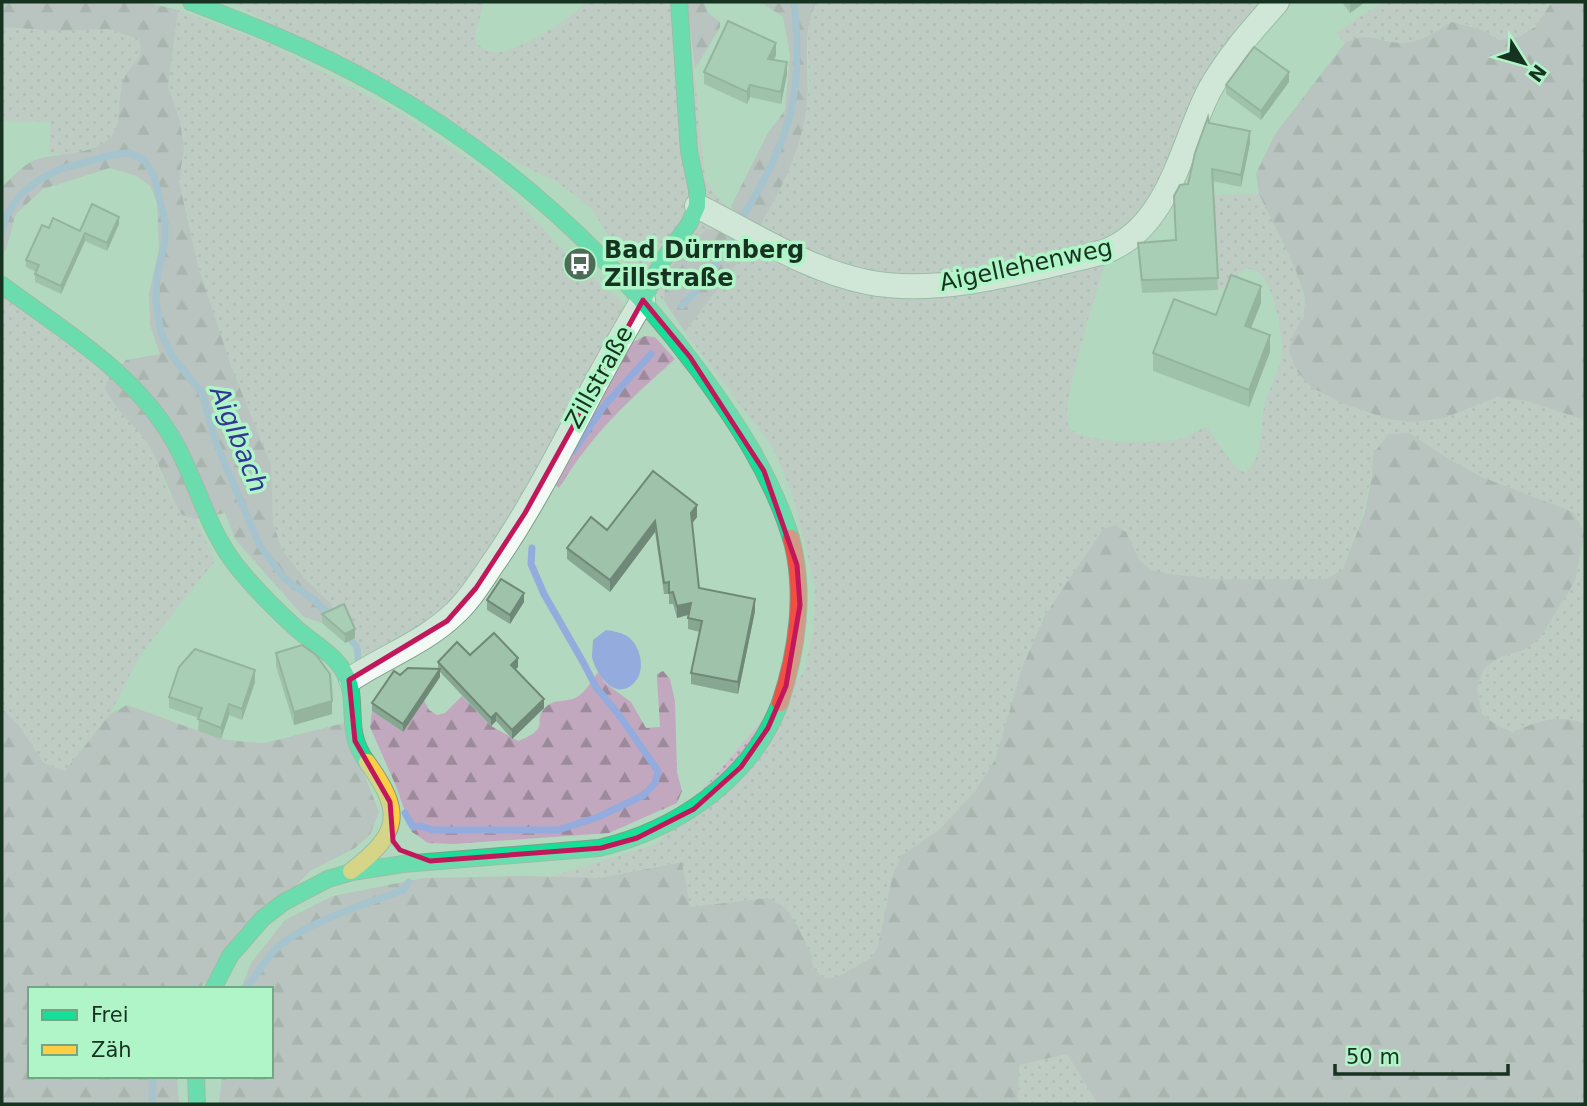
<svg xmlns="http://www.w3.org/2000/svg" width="1587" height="1106" font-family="'DejaVu Sans',sans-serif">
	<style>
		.grass { fill: url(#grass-dots) }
		.forest { fill: url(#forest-firs) }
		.water { fill: #94abde }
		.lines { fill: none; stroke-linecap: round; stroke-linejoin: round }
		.stream { stroke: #94abde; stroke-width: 7 }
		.street-casing { stroke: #7e9c89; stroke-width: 26 }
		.fast-casing { stroke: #7e9c89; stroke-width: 18 }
		.slow-casing { stroke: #7e9c89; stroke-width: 18 }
		.jam-casing { stroke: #7e9c89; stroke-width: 18 }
		.street { stroke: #f3f9f5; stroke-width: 24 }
		.fast { stroke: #16e098; stroke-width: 16 }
		.slow { stroke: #ffcf43; stroke-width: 16 }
		.jam { stroke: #f24e42; stroke-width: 16 }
		.wall { fill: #88a792 }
		.shaded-wall { fill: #6f8877 }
		.building { fill: #9ec2aa; stroke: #6f8877; stroke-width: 2 }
		.marked { fill: none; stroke: #c2185b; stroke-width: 5; stroke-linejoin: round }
		.labels { text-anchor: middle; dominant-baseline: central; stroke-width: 7; stroke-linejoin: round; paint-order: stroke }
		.poi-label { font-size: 24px; font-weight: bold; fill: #163221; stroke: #b0f5c7; text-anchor: start }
		.street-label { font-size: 24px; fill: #163221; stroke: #b0f5c7 }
		.water-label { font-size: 26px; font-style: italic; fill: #323697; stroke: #b0f5c7 }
	</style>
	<defs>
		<pattern id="grass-dots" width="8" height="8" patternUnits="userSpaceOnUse" patternTransform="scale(1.75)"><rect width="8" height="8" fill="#cdbdcb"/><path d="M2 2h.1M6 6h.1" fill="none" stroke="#afa3ae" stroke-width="1.8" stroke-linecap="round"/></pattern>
		<pattern id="forest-firs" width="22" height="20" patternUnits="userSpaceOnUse" patternTransform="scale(1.75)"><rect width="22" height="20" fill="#c1a8be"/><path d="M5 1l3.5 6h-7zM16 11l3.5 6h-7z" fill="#9c899a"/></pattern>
	</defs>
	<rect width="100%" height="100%" fill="#b2d9bf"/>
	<path class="grass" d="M231,2H483C483,16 473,29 476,43C483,49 491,53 501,52C522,48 573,19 585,2H687L705,177L714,193L733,213L731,232L706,229L666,272L664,301L620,255L591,208L554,180L515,162Z
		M817,2H1267L1157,186L1126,234L1005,268L896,278L818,258L760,226C776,199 784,170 794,140C798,128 805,116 807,104C814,69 799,34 817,2Z
		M1383,2H1552C1541,21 1526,41 1501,40C1492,39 1475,27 1465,24C1455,27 1444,29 1433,33C1427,35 1420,40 1413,42C1387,49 1374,27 1345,43L1336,32Z
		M178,10L270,44L404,115L497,179L572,260L624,303V308L556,444L456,605L367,660L355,638L337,617L330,603L304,578L282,550L273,523L271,465L231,366L198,266L179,180L181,164L168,86Z
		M2,27L60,31L108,29L140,39C145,61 131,61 125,78C118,93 121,120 115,132C104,153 69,154 49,154L50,122L2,121Z
		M1259,194C1273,222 1312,286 1304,316C1302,322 1297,329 1293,335L1311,387C1350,407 1400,432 1445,417C1462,412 1478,400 1496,398C1525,394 1559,411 1585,420V533L1573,512L1482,477L1452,461L1409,433L1373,454C1371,496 1358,532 1342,571L1325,579H1214L1170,574L1152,570L1140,561L1126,532L1103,529L1045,615L1022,668L995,760L976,790L940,829L901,856L893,874L878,946L872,957L838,977L824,978L813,968L811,953L769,898L690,907L681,862L600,878L549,877L656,844L804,672L813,631L815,587L793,496L773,448L685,332L752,243L852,285L1111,258L1105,265C1097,291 1059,407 1069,426C1079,445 1158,443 1178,439C1188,437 1197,430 1207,427L1235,467L1244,472C1265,461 1259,423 1265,403C1269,387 1279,373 1281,357C1284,337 1274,281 1256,271C1254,270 1247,268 1246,268L1239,272L1236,283L1218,290L1212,195Z
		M2,295L110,377L109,399L135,425L150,446L169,494L196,519L215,561L141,654L110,714L65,771L44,763L19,726L2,708Z
		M1585,538V723C1555,715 1541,719 1513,732L1498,726L1482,714L1477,688L1484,669L1500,657L1524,650L1540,638L1575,581Z
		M1067,1054L1098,1104H1018L1019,1065Z"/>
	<path class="forest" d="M2,2H144L178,10L168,86L180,122L184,147L179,181L198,266L231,366L271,465L273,523L282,550L304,578L330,603L337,617L322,623L304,617L271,580L235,539L225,513L196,519L182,515C168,492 161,466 148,444C136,424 112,409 105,387L110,377L126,360L160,354L150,325L149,293L159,250L157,203L150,186L137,176L110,168L43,189L16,214L6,249L2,255V187C11,179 20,167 31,162C53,150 103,158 115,131C122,115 117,94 125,77C132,61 145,61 139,39L108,29L60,31L2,27Z
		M687,2H704L708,13L720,22V27L695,69Z
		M760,2H817C800,32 810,68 807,102C803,146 782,188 760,226L733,213L731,206L768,133L785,110L790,55L783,17Z
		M1552,2H1585V420L1523,400L1497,397L1444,418L1414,422L1387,419L1342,403L1311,387L1297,371L1289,351L1293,335L1304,316L1305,297L1294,265L1259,194L1256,174L1275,134L1345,43C1369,30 1376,42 1400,43C1419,44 1436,31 1452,22L1480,29L1499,40L1517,38L1535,27Z
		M706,229L731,232L752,243L685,332L664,301L666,272Z
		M645,336L655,337L675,359C627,402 593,433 559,488L551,481L631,343Z
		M1409,433L1452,461L1482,477L1573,512L1585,533L1575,581L1540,638L1524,650L1500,657L1484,669L1477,688L1482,714L1498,726L1513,732C1541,720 1555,715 1585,723V1104H1098L1067,1054L1019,1065L1018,1104H219L222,1076H271V989H241L251,963L285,920L333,896L423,878L525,876L600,878L682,862L690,907L768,898L785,908L798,927L811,953L813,968L824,978L838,977L872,957L878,946L893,874L901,856L940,829L976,790L995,760L1022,668L1045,615L1103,529L1115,525L1126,532L1140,561L1152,570L1170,574L1214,579H1325L1342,571L1365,512L1372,475L1373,454L1389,434Z
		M663,671L670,679L675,701L677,772L682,791L677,803L609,833L454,844L428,843L412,832L396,786L370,727L372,711L403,732L424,700L429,710L437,715L445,713L462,696L491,726L518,741C554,727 530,721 546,707C555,698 566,703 577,697C586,692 592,680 598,672L605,683L631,702L646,728L660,727L657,679V674Z
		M127,705L221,739L246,742L265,743L344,723L379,812L370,835L355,848L310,871L199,989H30V1076H177L179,1104H2V708L19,726L44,763L65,771L110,714Z"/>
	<path class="water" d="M606,630C613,631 620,632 627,636C641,645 647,672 633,684C614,701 596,674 592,657C592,652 593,645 593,640Z"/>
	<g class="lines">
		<path class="stream" d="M744,214C762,187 784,143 791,110C799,76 798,37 794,2
			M2,231L7,214L21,194L39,180L60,169L116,154L130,153L144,160L153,174L157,187L165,223V241L157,276L156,302L161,333L172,356L202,393L216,443L260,546L284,578L314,600L333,618
			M682,306L702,284L732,240
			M573,451L604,406L651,354
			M347,635L357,647L359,668
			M405,813L413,827L421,826L433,830H558L598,817L644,795L655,783L658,771L619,715L596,687L583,662L544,594L531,564L532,548
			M244,989C256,977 263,962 275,950C302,923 367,904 403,890L409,882
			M152,1104L153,1076"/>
		<defs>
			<path id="street" d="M697,206C752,233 807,270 867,282C940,297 1033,269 1104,252C1169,228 1181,146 1209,91C1227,58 1252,30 1277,2
				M351,679C384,657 425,642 454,614C471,599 483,577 496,559C552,477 591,384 643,300"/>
			<path id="fast" d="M191,2C254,26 316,51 375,84C502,155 613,255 699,371C737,423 772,476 791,538
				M2,285C62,330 131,370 171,436C196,477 205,525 235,564C253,587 275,609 297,629C313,643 333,653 344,672C361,701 342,728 367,762
				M643,300L663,260L689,224L697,206V190L689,151L679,2
				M213,989L230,956L263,918L284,902L328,879L352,872L403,864L599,848C676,830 751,780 780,703
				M196,1076L197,1104"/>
			<path id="slow" d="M351,871C400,833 404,813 367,762"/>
			<path id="jam" d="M780,703C797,652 806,591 791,538"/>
		</defs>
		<use href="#street" class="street-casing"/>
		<use href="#fast" class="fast-casing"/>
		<use href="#slow" class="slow-casing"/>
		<use href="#jam" class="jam-casing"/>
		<use href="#street" class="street"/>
		<use href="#fast" class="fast"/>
		<use href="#slow" class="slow"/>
		<use href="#jam" class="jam"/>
	</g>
	<path class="wall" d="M1342,2H1365L1350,13Z
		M776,55L774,60L787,74L781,104L750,97L747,104L704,84V72Z
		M1289,82L1261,120L1226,94V85Z
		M1209,123L1250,143L1241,187L1212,181L1218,290L1142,293L1138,255V243L1176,240L1174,196L1188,184Z
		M119,224L107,251L85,241L61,294L35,282V274L36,272L26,267V260L49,228L80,231Z
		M1261,303L1251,328L1270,352L1249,407L1153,371V353L1216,315Z
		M697,517L692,523L699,588L755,611L738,694L691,684V673L700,632L688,629V615L677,618L673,604H669V594H664L655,532L610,592L567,559V548L607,530Z
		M487,600L524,602L510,624L487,610Z
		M322,614L355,638L345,643L322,623Z
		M276,653L332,714L294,725L276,666Z
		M470,655L518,667L515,669L544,708L512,739L496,721L491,726L440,672V677L403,732L372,711V703L400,675L438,669V662Z
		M255,682L242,720L229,715L221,739L198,731L199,718L169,708V697Z"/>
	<path class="shaded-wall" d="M1352,2H1365L1350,13V3Z
		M776,43V55L768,71V59Z
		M787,62V74L781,104V92Z
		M1289,72V82L1261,120V111Z
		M750,85V97L747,104V92Z
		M1250,131V143L1241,187V175Z
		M119,217V224L107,251V243Z
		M85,233V241L61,294V286Z
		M1261,286V303L1245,343V326Z
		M1270,335V352L1249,407V390Z
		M697,505V517L691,525V513Z
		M655,521V532L610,592V580Z
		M524,593V602L510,624V615Z
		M755,599V611L738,694V682Z
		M691,603V614L677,618V606Z
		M355,629V638L345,643V634Z
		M518,658V667L511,674V665Z
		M440,669V677L403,732V724Z
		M255,670V682L242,720V709Z
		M544,699V708L512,739V730Z
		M332,701V714L294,725V712Z
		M229,704V715L221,739V728Z
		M496,713V721L491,726V718Z"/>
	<path class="building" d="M728,21L776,43L768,59L787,62L781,92L750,85L747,92L704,72Z
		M1254,47L1289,72L1261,111L1226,85Z
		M1208,117L1209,123L1250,131L1241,175L1212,169L1218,278L1142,280L1138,243L1176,240L1174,196L1180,185L1188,184L1195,153Z
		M92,204L119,217L107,243L85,233L61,286L35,274L39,265L26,260L42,225L49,228L53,218L80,231Z
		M1231,275L1261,286L1245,326L1270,335L1249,390L1153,353L1174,299L1216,315Z
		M653,471L697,505L691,513L699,588L755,599L738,682L691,673L702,621L688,618L691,603L677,606L673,592L669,593V582L664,583L655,521L610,580L567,548L591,517L607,530Z
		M501,579L524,593L510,615L487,600Z
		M344,604L355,629L345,634L322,614Z
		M494,633L518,658L511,665L544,699L512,730L496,713L491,718L438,662L457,642L470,655Z
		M302,645L316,655L330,674L332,701L294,712L276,653Z
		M195,649L255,670L242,709L229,704L221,728L198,719L202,708L169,697L179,667Z
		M408,668L440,669L403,724L372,703L394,671L400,675Z"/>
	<path d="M0 0H1587V1106H0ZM643,300L690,357L764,471L797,565L800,605L786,686L768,728L741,767L694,809L637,838L601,848L430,861L400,850L393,841L390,802L355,741L349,680L447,621L476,588L525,513Z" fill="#b2d9bf" fill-opacity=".55" fill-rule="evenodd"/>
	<path class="marked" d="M643,300L690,357L764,471L797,565L800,605L786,686L768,728L741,767L694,809L637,838L601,848L430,861L400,850L393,841L390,802L355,741L349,680L447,621L476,588L525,513Z"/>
	<defs>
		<symbol id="bus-disc" viewBox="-11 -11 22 22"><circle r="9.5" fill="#4d6c58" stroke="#b0f5c7"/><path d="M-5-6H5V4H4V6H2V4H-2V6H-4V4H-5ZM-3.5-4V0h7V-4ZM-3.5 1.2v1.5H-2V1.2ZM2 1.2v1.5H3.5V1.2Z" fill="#fff"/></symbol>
	</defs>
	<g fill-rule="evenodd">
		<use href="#bus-disc" x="561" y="245" width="38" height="38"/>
	</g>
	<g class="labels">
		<g class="poi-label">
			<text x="604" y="250">Bad Dürrnberg<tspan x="604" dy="28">Zillstraße</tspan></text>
		</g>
		<g class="street-label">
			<text transform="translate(1026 265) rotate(-12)">Aigellehenweg</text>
			<text transform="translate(599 377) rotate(-61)">Zillstraße</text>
		</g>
		<g class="water-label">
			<text transform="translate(239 439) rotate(68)">Aiglbach</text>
		</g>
	</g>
	<rect width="1587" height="1106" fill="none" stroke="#163221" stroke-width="7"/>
	<rect x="28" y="987" width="245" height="91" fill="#b0f5c7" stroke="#72a785" stroke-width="2"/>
	<rect x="42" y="1010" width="35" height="10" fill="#16e098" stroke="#72a785" stroke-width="2"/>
	<text x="91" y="1022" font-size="21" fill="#163221">Frei</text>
	<rect x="42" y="1045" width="35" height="10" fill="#ffcf43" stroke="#72a785" stroke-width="2"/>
	<text x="91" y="1057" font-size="21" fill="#163221">Zäh</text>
	<g transform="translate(1524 63) rotate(127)" stroke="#b0f5c7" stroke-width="5" paint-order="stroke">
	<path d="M0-5L12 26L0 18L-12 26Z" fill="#163221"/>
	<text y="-10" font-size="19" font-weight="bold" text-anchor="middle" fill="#163221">N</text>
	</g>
	<path d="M1335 1064v10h173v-10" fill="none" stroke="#163221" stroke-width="3.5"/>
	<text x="1346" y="1064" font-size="21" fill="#163221" stroke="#b0f5c7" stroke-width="5" paint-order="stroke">50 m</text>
</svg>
